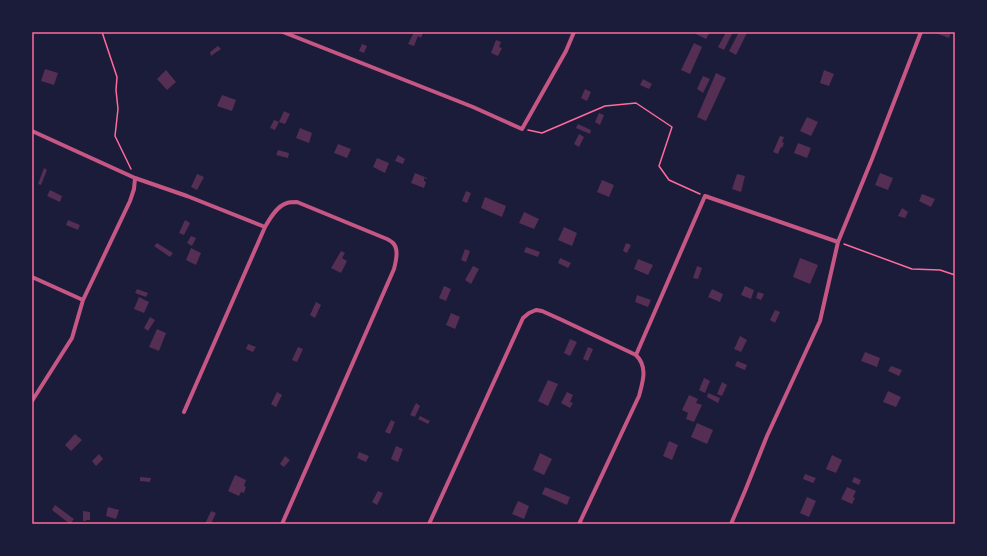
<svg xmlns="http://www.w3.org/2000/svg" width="987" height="556" font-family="'Varela Round',sans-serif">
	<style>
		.building { fill: #542f53 }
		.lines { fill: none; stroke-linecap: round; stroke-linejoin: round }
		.path { stroke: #ff6b9d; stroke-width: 1.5 }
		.minor { stroke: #c65784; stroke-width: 4 }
		.neatline { fill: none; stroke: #ff6b9d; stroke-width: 1.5 }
	</style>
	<rect width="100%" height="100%" fill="#1b1b3a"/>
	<path class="building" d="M414,32H421L423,33L421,38L418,36L414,46L408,44Z
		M697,32H706L709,34L706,39L696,34Z
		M726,32H733L724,50L718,47Z
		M739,32L747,33L736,55L729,51Z
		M933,32H951L949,38Z
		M496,40L501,42L499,47L502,48L498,56L491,53Z
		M694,43L702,47L690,74L681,70Z
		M362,44L367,46L364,53L359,51Z
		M218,46L221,49L211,56L210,52Z
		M45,69L58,73L54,85L41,81Z
		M166,70L176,82L167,90L157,79Z
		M824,70L834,74L829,86L820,83Z
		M716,73L726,78L706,121L697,117Z
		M703,76L710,79L703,93L697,89Z
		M643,79L652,84L649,89L640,85Z
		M585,89L591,92L587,101L581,98Z
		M222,95L236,100L232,111L217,106Z
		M284,111L290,114L285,124L279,122Z
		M599,113L604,115L600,125L595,122Z
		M807,117L818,122L811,136L800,131Z
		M274,120L279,122L275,130L270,128Z
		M578,124L591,130L590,134L576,128Z
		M300,128L312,133L309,143L296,138Z
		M579,134L584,137L579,147L574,144Z
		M780,136L784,137L782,142L784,143L782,148L781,147L778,154L773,152Z
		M798,143L811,148L807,158L794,153Z
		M338,144L351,149L347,158L334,153Z
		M278,150L289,153L288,158L276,155Z
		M398,155L405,159L403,164L395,161Z
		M377,158L389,163L385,173L373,167Z
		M44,168L47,170L41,185L38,184Z
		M415,173L427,178V179L424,178V181L426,182L424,188L411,183Z
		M880,173L893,178L888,190L875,185Z
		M197,174L204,177L197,190L191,187Z
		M737,174L745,176L741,192L732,189Z
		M602,180L614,185L609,197L597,192Z
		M50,190L62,196L60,202L47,196Z
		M466,191L471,193L467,203L462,201Z
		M922,194L935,199L931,207L919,201Z
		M485,197L506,206L502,217L481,208Z
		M902,208L908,212L905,218L898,216Z
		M524,212L539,219L534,229L519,223Z
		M68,220L80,225L78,230L66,225Z
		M185,220L190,223L184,235L179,233Z
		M564,227L577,233L572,246L558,240Z
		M191,236L196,238L192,246L187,243Z
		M157,243L173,253L170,257L154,246Z
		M626,243L631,245L627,253L623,251Z
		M526,247L540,252L538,257L524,252Z
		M191,248L201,253L196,265L186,260Z
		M465,249L470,251L466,262L461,260Z
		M341,251L345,253L342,258L347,261L341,273L331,268Z
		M560,258L571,263L568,268L558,263Z
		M800,258L818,265L810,284L793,277Z
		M638,259L653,265L648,275L634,269Z
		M473,266L479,269L471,284L465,280Z
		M697,266L702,268L698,279L693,278Z
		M444,286L451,289L446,301L439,298Z
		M745,286L754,290L751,299L741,295Z
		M137,289L148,293L146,297L135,293Z
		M712,289L723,294L720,302L708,297Z
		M758,292L764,294L761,300L756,298Z
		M637,295L651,300L648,307L635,302Z
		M139,297L149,302L144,313L134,309Z
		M316,302L321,305L315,318L310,315Z
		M775,310L780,312L775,323L770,320Z
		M451,313L460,317L455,329L446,325Z
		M150,317L155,320L148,331L144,328Z
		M157,329L166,333L159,351L149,347Z
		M740,336L747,340L741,352L734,349Z
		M570,339L577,342L570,356L564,353Z
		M248,344L256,347L253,352L246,349Z
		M298,347L303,349L297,362L292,360Z
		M588,347L593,349L588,361L583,359Z
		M865,352L880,358L877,367L861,361Z
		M737,361L747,365L745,370L735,366Z
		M891,366L902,370L899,376L888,371Z
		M704,378L710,381L705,393L699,390Z
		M548,380L558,384L548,406L538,401Z
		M722,382L727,385L722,396L717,394Z
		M888,391L901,397L896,407L883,402Z
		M277,392L282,395L276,407L271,404Z
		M567,392L573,395L570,402L573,403L570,408L561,403Z
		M708,393L720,398L718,403L707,397Z
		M689,395L698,399L696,403L702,405L694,422L686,419L688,413L682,410Z
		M416,403L420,406L415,417L410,415Z
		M420,416L430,421L428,424L418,419Z
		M391,420L395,422L390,434L385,432Z
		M697,423L713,430L707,444L691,437Z
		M75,434L82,440L71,451L65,445Z
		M669,441L678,445L672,460L663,456Z
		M396,446L403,449L398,462L391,459Z
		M359,452L369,456L366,462L357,458Z
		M540,453L552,459L544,475L533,470Z
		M99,454L103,459L96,466L92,461Z
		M832,455L842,460L836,473L826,469Z
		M285,456L290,460L284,467L280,464Z
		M805,474L816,478L813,483L803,479Z
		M235,475L246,480L244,486L246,487L244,493L241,492L239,496L228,491Z
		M140,477L151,478L150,482L140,481Z
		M854,477L861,480L859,485L852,482Z
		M545,487L570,497L567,505L542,494Z
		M847,487L856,491L853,497L855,498L852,504L841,499Z
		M378,491L383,493L377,505L372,502Z
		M807,497L816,501L809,517L800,513Z
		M518,501L529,506L524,519L512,514Z
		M55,505L74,519L70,524L52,510Z
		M108,507L119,510L116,519L106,516Z
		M83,511L90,512V520H86V521H83Z
		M211,511L216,513L211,524H205Z"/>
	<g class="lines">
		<path class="path" d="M102,32L117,77L116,90L118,109L115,136L131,169
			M528,130L542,133L605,106L636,103L672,127L659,166L669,180L700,194
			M844,244L912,269L940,270L955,275"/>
		<path class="minor" d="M283,32L473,107L522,129L566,51L574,32
			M32,131L135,178L187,196L265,227
			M32,277L83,300L130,201L134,189L135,178
			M636,355L705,196L838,242
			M32,401L72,338L83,300
			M184,412L265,227C270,218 277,206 287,203C290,202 294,202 297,202L387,239C389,240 391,241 393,243C399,249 396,261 394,269L282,524
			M429,524L523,318L529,313L536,310L542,311L562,320L636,355C648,367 643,381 639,396L579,524
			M731,524L745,491L767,436L820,321L838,242L872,159L921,32"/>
	</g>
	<rect width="987" height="556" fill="none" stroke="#1b1b3a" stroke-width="66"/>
	<rect x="33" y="33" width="921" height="490" class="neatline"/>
</svg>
